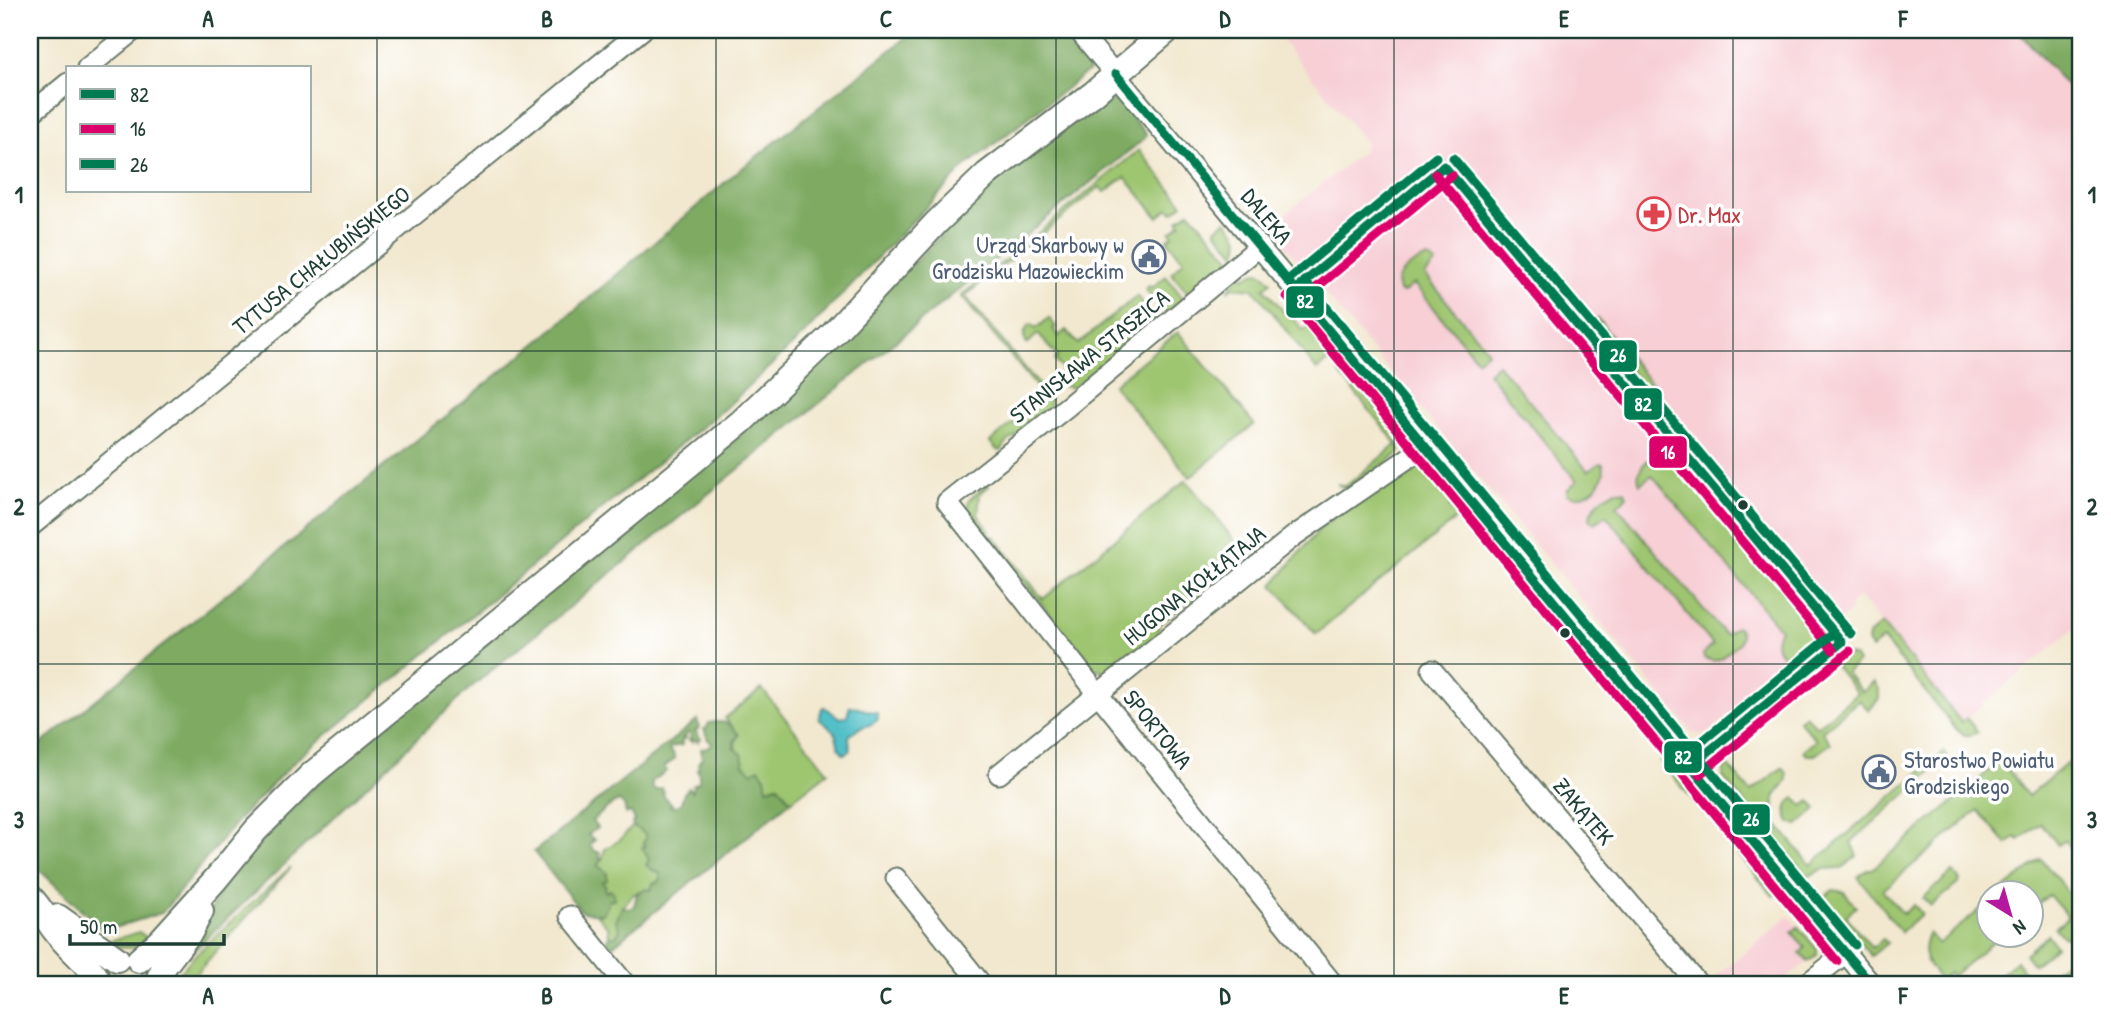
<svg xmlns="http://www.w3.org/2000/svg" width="2111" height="1015" font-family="'Patrick Hand',sans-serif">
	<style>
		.built { fill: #f7cfd5 }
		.green { fill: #9ec570; stroke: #5e8152; stroke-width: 2 }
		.forest { fill: #7eaa62; stroke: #4e744b; stroke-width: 2 }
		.water { fill: #52c0c8; stroke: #387e7e; stroke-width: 2 }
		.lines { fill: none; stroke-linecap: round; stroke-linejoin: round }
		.minor-casing { stroke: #69796a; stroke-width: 23 }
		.tertiary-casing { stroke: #69796a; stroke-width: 28 }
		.minor { stroke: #fff; stroke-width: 19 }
		.tertiary { stroke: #fff; stroke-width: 24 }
		.bus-1-casing { stroke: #fff; stroke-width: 14 }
		.bus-2-casing { stroke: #fff; stroke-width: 14 }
		.bus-3-casing { stroke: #fff; stroke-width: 14 }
		.bus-1 { stroke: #007c52; stroke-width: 9 }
		.bus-2 { stroke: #dc006a; stroke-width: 9 }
		.bus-3 { stroke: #007c52; stroke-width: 9 }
		.grid { fill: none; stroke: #1f3d34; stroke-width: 2; stroke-opacity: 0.55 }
		.bus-dot { fill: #1f3d34; stroke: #fff; stroke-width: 2.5 }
		.labels { text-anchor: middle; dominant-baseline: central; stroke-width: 7; stroke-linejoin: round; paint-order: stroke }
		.health-label { font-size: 23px; fill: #be3a42; stroke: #fff; text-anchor: start }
		.street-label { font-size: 23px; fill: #1f3d34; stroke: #fff }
		.service-label { font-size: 23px; fill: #4e5e75; stroke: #fff; text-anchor: end }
		.line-badge { stroke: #fff; stroke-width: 2.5 }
		.badge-label { font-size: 19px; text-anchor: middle; font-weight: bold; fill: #fff }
		.neatline { fill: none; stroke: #1f3d34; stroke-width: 2.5 }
		.grid-label { font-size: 23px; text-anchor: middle; font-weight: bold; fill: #1f3d34 }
	</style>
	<rect width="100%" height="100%" fill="#fff"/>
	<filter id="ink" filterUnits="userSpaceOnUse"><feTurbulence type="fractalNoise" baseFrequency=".0143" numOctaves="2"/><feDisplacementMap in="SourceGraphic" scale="14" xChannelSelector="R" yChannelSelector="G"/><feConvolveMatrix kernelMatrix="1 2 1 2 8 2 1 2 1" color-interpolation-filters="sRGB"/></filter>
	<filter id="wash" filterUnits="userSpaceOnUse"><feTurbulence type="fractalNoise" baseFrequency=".00686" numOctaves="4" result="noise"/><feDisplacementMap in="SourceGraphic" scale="28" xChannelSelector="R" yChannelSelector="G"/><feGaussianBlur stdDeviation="1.57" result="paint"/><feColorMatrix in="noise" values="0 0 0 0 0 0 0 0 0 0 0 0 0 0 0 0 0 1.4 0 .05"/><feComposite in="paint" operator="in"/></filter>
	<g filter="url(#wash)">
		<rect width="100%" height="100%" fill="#f2e8cf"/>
		<path class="built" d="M1273,30H2017L2081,102V623L1961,723L1859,596L1851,603V611L1709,732L1702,734L1693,733L1269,227L1363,151L1366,143Z
			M1789,916L1810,940L1808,962L1778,985H1713L1710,981Z"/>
		<path class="green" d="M1139,150L1183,204L1173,212L1168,208L1158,217L1125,177L1105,192L1100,187L965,296L1050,398L1049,410L1006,443L1001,451L997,450L990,442L1045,397L961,296Z
			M1189,211L1231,259L1192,293H1188L1171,273L1184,261L1167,240L1173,235L1170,232L1181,223L1178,220Z
			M1226,220C1237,233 1244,238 1236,254L1216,231V229Z
			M1428,258L1436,263L1425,275L1488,351L1477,360L1414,284L1403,293L1399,291C1398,286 1396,284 1398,279C1402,270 1419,259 1428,258Z
			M1259,272L1264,274L1271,282L1264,288L1286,314L1293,308L1295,311L1291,315L1303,330L1309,326L1334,356L1317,370L1254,289L1233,287L1229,290L1231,284L1243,275L1245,278L1253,273Z
			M1166,276L1183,298L1168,313L1164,312L1145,289L1149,286L1152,288Z
			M1137,296L1156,318L1155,323L1074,388L1063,386L1055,378L1064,371L1055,360L1058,357L1038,334L1027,344L1024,337L1025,331L1029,325H1032L1036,329L1049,318L1056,327L1053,329L1059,336L1066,330L1078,344Z
			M1597,318L1662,397L1659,405L1601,336Z
			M1178,332L1254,424L1190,477L1113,385Z
			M1498,364L1588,471L1600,463L1603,464C1609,482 1583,503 1567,494V490L1577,481L1488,373Z
			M1343,368L1399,436L1398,445L1400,450L1398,454L1347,489L1337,484L1346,486L1397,444L1338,372Z
			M1663,452L1673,454L1677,458L1812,620L1818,631V642L1794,662C1777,657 1772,643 1780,629L1652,475L1640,484C1633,469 1650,457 1663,452Z
			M1411,462L1428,471L1454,502L1449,506L1458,517L1316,634L1273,585L1321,527Z
			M1186,480L1249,559L1193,605L1185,604L1159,625L1158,634L1113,671L1093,669L990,539L994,536L1043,599Z
			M986,485L989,486L980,494L978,515L990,531L986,534L967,509L969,500Z
			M1616,490L1625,491L1627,496L1617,506L1725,635L1736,627L1739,628L1741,635L1739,643L1720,659L1713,661L1704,658L1703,654L1713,645L1606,515L1595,523L1590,520C1590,506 1604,496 1616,490Z
			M1882,624L1961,722L1967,718L1978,732C1968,739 1961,734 1954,727L1883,639L1871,649L1868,642L1869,635Z
			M1848,655L1854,657L1858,662L1846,673L1862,692L1874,682L1879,689V699L1869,710L1859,700L1822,731L1831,743L1815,755H1807L1803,751L1816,740L1799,720L1805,715L1817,727L1857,693L1835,666Z
			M762,689L828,772L791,801L778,785L767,788C754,775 725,754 739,735L725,718Z
			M1944,752L1948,757L1851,842L1857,856L1842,868L1823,869L1807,877L1763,826L1774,817L1778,826L1811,865Z
			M2081,752V860L2065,840L2058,845L2041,823L2019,840L2016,837L2007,844L1978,810L1883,890L1903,914L1914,905L1922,914L1901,932L1858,877L1868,869H1872L1978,781L1997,762L2004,764L2028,796Z
			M1665,757L1709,811L1705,814L1660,761Z
			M1725,763L1751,792L1783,767L1787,774V779C1781,791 1771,796 1774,811L1760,822L1723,777Z
			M1795,798L1803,806L1810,801L1817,809L1797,825L1790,822C1784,811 1785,805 1795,798Z
			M633,826L645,834L661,873V879L651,890C632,887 623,906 616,921L621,930L616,936H609L608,927L597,915L602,914L606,892L601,882L597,865L602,859L605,849L620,840Z
			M1739,847L1778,893L1773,896L1735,850Z
			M2041,859L2081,908V923L2068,938L2063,937L2055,928L2068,917L2049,895L2031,909L2030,892H2001Z
			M291,867L186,985H177L179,974L191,959Z
			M1953,872L1960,880L1959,883L1931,906L1923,898Z
			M1833,890L1844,892L1856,907L1846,916L1872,948L1883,939L1887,943L1871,956L1823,898Z
			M1988,903V934L2001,935L1952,976L1949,973L1940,980C1927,964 1918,954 1929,933L1938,944Z
			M1798,927L1817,949V955L1808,962L1800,953L1805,948L1792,932Z
			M139,932L151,941C135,950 124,949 106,942Z
			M2048,935L2056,946L2037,963L2033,964L2025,954Z
			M2068,960L2081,975L2069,985H2047L2043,980Z
			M2016,961L2024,972C2018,984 2008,985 1996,985L1992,981Z"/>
		<path class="forest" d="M916,30H1067L1083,48L1078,52L1087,63L1090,70L967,165L802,336L731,403L297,759L237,821L162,913L104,931L30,861V753L539,341L736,173Z
			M2017,30H2081V102Z
			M1112,100L1119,102L1146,134L1145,138L470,688L188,956L183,952L196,935L226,882L289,809L899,278L997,179L1095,104L1100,109Z
			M697,720L700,728L695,731L701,739H698V742L693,739L692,742L689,740L691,735L688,733L686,734V739L682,738V745L671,747L669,750L673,753L675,759L664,767L667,771L652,781V787L656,790L662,788L664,792L662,794L672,804L670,806L674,807L681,803L684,793L689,788L692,792L693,785L699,782V774L697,769L699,768L698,763L702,758L701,749L710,746L712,743L708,740L704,729L707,728L709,723C726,720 728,722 739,735L734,741V748L742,754L744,764L752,772L759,768L765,777L767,788L778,785L791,801L611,947L606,941L609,936H616L620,930L616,921L622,906L629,909L634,906L637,894L645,889L651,890L653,883H658L661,879L660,873L654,871L646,865L649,860L642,847L645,846L643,842L646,840L645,834L633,826L632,823L635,821L631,813L626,814L624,805L619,801C608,804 602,814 592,821L597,828L588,835L595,840L590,844L593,850L600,853L599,857L602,859L597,865L607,873V880L602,882L606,886L604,889L606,892L610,890L614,893V899L609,900L606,909L602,914L582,912L534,852Z"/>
		<path class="water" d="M850,706L877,713L878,719C872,728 860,723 849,736L850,751L844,754L839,748L835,732L819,719L822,708L824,707L840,718L847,716Z"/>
	</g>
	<g filter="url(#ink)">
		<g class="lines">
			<defs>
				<path id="minor" d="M1078,30L1575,625L1872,985
					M87,68L134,30
					M30,114L68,83
					M1260,246L1068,406L947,502L1098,694L1334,985
					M30,527L642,30
					M1432,670L1699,985
					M999,774L1294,536L1426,446
					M896,878L982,985
					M570,916L626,985
					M1805,985L1846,953"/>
				<path id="tertiary" d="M30,897C41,908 47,921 56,932C69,949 86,961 97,978
					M58,917L117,959
					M139,960L160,941L216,879L256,830L311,775L741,422L831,336L936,223L987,174L1094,93L1168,30
					M158,980L165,965L191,931L201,911"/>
			</defs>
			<use href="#minor" class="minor-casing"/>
			<use href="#tertiary" class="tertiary-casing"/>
			<use href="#minor" class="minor"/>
			<use href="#tertiary" class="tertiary"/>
			<defs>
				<path id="bus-1" d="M1116,74L1872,985
					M1444,166L1842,642
					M1296,289L1444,166
					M1691,766L1842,642"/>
				<path id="bus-2" d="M1435,174L1833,650
					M1287,297L1837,961
					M1304,298L1452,175
					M1699,775L1850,651"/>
				<path id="bus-3" d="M1453,158L1851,634
					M1288,280L1436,157
					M1305,281L1855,945
					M1683,757L1834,633"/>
			</defs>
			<use href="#bus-1" class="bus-1-casing"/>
			<use href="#bus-2" class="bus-2-casing"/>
			<use href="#bus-3" class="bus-3-casing"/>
			<use href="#bus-1" class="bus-1"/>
			<use href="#bus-2" class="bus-2"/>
			<use href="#bus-3" class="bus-3"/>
		</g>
	</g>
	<path class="grid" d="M377,30V985M716,30V985M1056,30V985M1394,30V985M1733,30V985M30,351H2081M30,664H2081"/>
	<defs>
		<symbol id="pharmacy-ring" viewBox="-11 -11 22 22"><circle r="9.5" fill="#fff" stroke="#e0444e" stroke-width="1.5"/><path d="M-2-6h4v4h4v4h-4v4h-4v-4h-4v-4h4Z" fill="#e0444e"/></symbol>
		<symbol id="civic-ring" viewBox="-11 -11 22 22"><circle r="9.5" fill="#fff" stroke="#5c6f8a" stroke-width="1.5"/><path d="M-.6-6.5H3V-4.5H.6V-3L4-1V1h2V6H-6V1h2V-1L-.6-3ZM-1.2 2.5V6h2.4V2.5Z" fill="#5c6f8a"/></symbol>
	</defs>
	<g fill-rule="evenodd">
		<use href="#pharmacy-ring" x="1635" y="195" width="38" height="38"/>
		<use href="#civic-ring" x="1130" y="238" width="38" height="38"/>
		<use href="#civic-ring" x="1860" y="753" width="38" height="38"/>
	</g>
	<g class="bus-dot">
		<circle cx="1743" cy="505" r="6"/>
		<circle cx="1565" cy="633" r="6"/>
	</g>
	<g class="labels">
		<g class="health-label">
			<text x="1678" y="214">Dr. Max</text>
		</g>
		<g class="street-label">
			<text transform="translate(1267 216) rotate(50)">DALEKA</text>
			<text transform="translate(321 260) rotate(-39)">TYTUSA CHAŁUBIŃSKIEGO</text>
			<text transform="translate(1089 356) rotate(-39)">STANISŁAWA STASZICA</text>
			<text transform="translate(1194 585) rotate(-39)">HUGONA KOŁŁĄTAJA</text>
			<text transform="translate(1158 729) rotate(51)">SPORTOWA</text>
			<text transform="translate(1584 811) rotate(50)">ZAKĄTEK</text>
		</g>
		<g class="service-label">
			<text x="1124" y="244">Urząd Skarbowy w<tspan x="1124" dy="26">Grodzisku Mazowieckim</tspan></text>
			<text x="1904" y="759" text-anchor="start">Starostwo Powiatu<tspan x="1904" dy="26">Grodziskiego</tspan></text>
		</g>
	</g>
	<g class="line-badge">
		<rect x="1285" y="285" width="40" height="34" rx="7" fill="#007c52"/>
		<rect x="1598" y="339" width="40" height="34" rx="7" fill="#007c52"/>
		<rect x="1623" y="387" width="40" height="34" rx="7" fill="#007c52"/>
		<rect x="1648" y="435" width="40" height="34" rx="7" fill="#dc006a"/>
		<rect x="1663" y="740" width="40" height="34" rx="7" fill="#007c52"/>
		<rect x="1731" y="803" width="40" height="33" rx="7" fill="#007c52"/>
	</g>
	<g class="badge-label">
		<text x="1305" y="308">82</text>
		<text x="1618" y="362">26</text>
		<text x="1643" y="411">82</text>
		<text x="1668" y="459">16</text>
		<text x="1683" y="764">82</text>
		<text x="1751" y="826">26</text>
	</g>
	<rect width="2111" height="1015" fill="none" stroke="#fff" stroke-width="77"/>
	<rect x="66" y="66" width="245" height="126" fill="#ffffff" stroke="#a5b1ae" stroke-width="2"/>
	<rect x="80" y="89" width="35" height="10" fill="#007c52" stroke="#a5b1ae" stroke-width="2"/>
	<text x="130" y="102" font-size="21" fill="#1f3d34">82</text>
	<rect x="80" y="124" width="35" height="10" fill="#dc006a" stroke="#a5b1ae" stroke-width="2"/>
	<text x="130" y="136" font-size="21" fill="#1f3d34">16</text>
	<rect x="80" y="159" width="35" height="10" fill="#007c52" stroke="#a5b1ae" stroke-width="2"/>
	<text x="130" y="172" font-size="21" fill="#1f3d34">26</text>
	<g transform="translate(2010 914) rotate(143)"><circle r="33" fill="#ffffff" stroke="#a5b1ae" stroke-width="2"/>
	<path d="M0-5L12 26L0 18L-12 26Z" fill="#b5179e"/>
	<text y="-10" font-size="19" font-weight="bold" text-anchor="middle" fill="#1f3d34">N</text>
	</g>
	<path d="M70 934v10h154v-10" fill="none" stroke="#1f3d34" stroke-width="3.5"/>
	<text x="80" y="934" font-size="21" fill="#1f3d34" stroke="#ffffff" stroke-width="5" paint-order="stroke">50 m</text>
	<rect x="38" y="38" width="2034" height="938" class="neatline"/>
	<g class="grid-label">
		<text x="208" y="27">A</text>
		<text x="547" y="27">B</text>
		<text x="886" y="27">C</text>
		<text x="1225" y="27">D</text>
		<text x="1564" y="27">E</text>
		<text x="1903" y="27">F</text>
		<text x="19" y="203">1</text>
		<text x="2092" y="203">1</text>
		<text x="19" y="515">2</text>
		<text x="2092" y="515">2</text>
		<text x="19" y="828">3</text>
		<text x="2092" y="828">3</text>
		<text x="208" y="1004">A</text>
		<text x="547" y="1004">B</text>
		<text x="886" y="1004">C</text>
		<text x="1225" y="1004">D</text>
		<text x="1564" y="1004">E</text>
		<text x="1903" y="1004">F</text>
	</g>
</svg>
